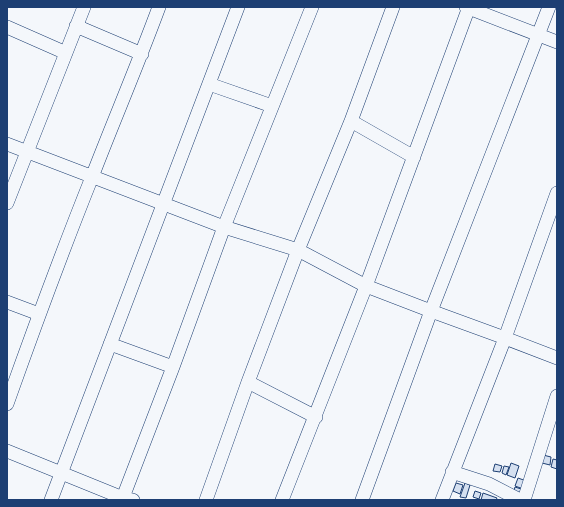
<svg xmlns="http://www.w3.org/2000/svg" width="564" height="507" font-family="'Varela Round',sans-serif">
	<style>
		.building { fill: #d5e0f0; stroke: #1d3f73 }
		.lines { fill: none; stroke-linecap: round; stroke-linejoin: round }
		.minor-casing { stroke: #1d3f73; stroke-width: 14 }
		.minor { stroke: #f4f7fb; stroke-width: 13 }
	</style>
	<rect width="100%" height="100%" fill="#f4f7fb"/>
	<path class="building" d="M543,455L551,457L550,465L542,463Z
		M553,459L557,460V469L551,467Z
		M511,463L519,466L515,478L507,475Z
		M495,464L502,466L500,472L493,471Z
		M504,466L509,467L506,475L502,473Z
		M518,478L529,482L526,490L515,486Z
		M456,483L463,485L460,494L453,491Z
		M465,483L470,485L466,498L460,497Z
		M515,487L527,491L513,494Z
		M475,491L481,493L479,499L473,497Z
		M483,493L497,498L496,500H481Z"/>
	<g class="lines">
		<defs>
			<path id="minor" d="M466,7L557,42
				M76,26L142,54
				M7,27L66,53
				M209,84L272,106
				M351,121L414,157
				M7,144L224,227L298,250L366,286L431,311L505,338L557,358
				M7,203L84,7
				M7,302L39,314
				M110,344L173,367
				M248,382L316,417
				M7,404C34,328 62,252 92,177C114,120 138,64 159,7
				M7,451L123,498L133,500
				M452,472L489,484L520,500
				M51,500L238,7
				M122,500L173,367L224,227L312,7
				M206,500L248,382L298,250L351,121L393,7
				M282,500L366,286L469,7
				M362,500L431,311L549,7
				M442,500L505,338L557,193
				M524,500L557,396"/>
		</defs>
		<use href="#minor" class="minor-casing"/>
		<use href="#minor" class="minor"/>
	</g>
	<rect width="564" height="507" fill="none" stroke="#1d3f73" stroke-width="16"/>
</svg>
